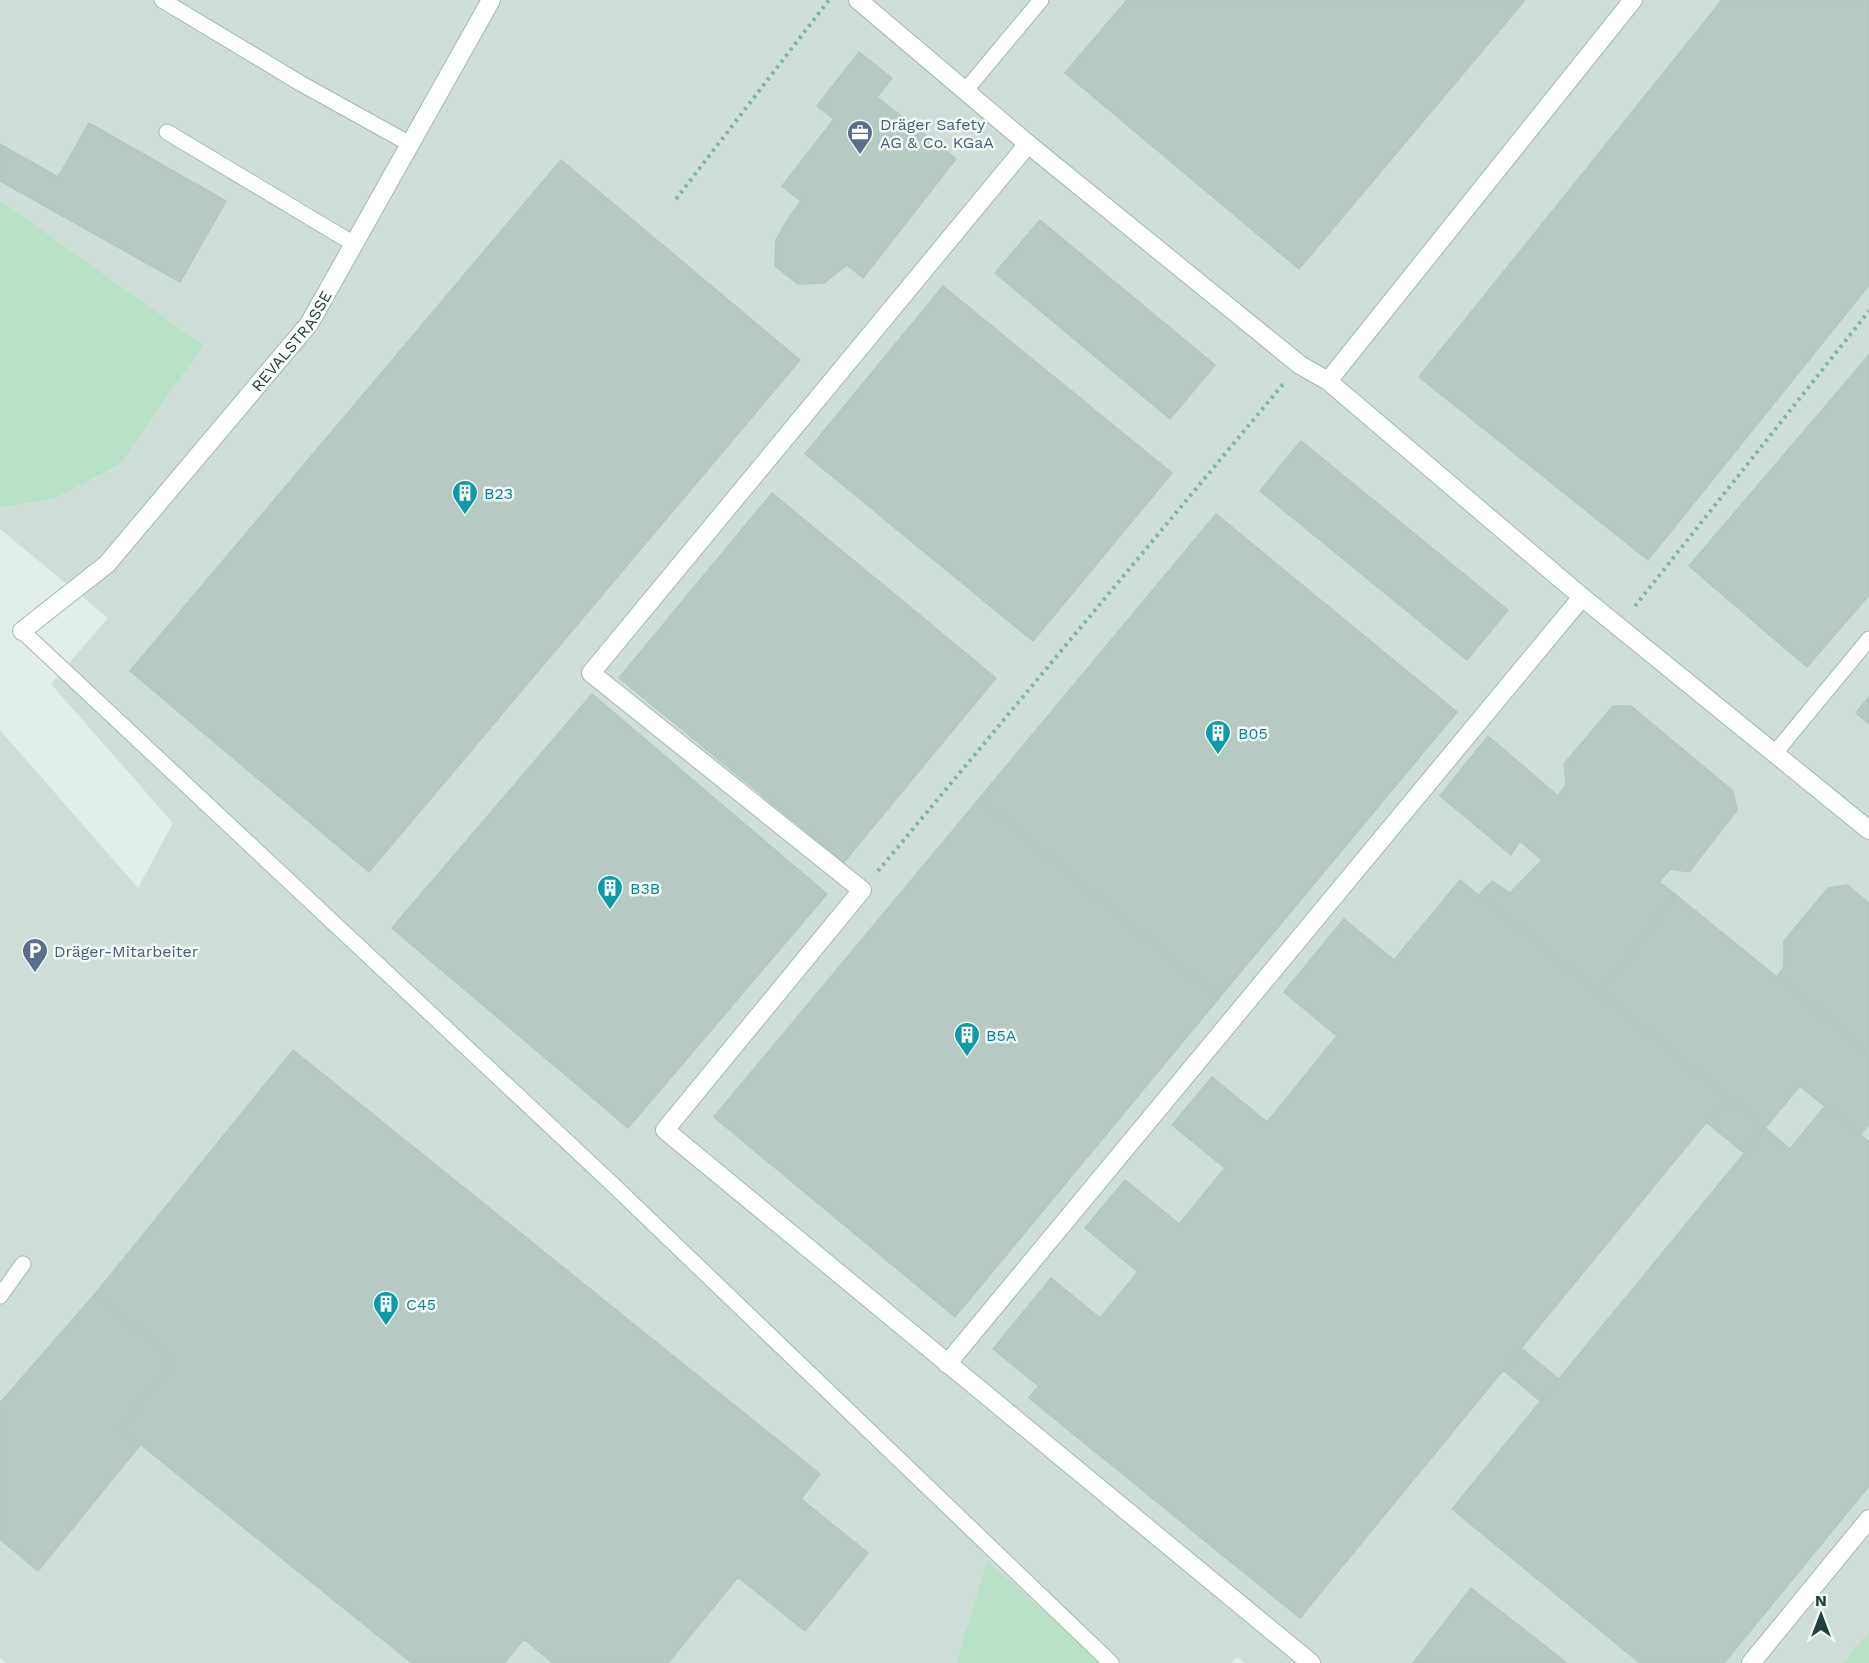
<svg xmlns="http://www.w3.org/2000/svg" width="1869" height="1663" font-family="'Work Sans',sans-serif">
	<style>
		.built { fill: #cfded9 }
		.green { fill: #b8e2c7 }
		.building { fill: #b6c9c3; stroke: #b3c8c1; stroke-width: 1.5 }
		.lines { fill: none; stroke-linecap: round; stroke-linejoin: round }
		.service-casing { stroke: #a4b7b1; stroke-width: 17 }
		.minor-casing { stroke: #a4b7b1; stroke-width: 20 }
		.path { stroke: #7eb5a9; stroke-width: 4; stroke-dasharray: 3 4.5; stroke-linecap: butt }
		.service { stroke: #fff; stroke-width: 15 }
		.minor { stroke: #fff; stroke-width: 18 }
		.labels { text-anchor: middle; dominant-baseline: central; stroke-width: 5; stroke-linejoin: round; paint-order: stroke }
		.service-label { font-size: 16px; fill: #4e5e75; stroke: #f3faf7; text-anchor: start }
		.street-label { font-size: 16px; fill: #1f413b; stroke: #f3faf7 }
		.culture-label { font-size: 16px; fill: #0d838f; stroke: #f3faf7; text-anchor: start }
	</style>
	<rect width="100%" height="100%" fill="#e2eee9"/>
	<path class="built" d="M0,0H1869V1663H1245L1237,1657L1231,1663H1103L987,1560L956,1663H6L0,1658V730L138,888L173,823L51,684L108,618L0,529V508L53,499L203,345L0,200Z"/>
	<path class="green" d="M0,200L203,345L120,464L53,499L0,508Z
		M987,1560L1103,1663H956Z
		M1869,1632V1663H1843Z"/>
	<path class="building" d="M1127,0H1525L1299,269L1065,73Z
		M1722,0H1869V285L1648,560L1419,377Z
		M859,52L892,78L877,97L956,159L863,278L847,265L824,283L798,284L775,266L776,240L788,219L801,201L782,186L834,119L817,106Z
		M89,123L226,201L180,282L0,181V144L58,177Z
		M561,160L800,360L369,872L130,671Z
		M1040,220L1215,365L1170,419L995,273Z
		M943,286L1172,473L1033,641L805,454Z
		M1869,355V595L1807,667L1689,566Z
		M1301,441L1508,610L1467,660L1260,491Z
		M772,493L996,678L844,862L619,678Z
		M1216,514L1457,712L1219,998L979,799Z
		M592,694L827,894L628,1128L392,928Z
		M1869,697V724L1856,713Z
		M1613,706H1631L1733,791L1737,810L1689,872L1670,869L1659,882L1676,895L1600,993L1479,895L1492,881L1510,893L1542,860L1520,841L1511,855L1440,796L1488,736L1558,796L1566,785L1564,764Z
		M979,799L1219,998L955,1317L714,1117Z
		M1460,880L1727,1097L1300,1618L1029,1398L1039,1386L993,1349L1051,1278L1100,1318L1138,1272L1085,1228L1125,1180L1179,1224L1225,1168L1172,1125L1212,1077L1267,1122L1337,1036L1284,992L1344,919L1394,960Z
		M1847,885L1869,903V1052L1777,977L1784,967V941L1828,888Z
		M1676,895L1869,1052V1124L1860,1135L1800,1086L1765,1128L1600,993Z
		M293,1050L820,1474L801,1499L868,1553L805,1631L738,1577L668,1663H553L524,1639L504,1663H412L120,1428L175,1359L95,1294Z
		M1727,1097L1765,1128L1744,1153L1706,1122Z
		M1825,1106L1869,1142V1486L1724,1663H1640L1452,1509L1765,1128L1790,1149Z
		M95,1294L175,1359L120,1428L140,1445L38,1571L0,1539V1403Z
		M1521,1348L1559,1379L1540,1401L1503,1370Z
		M1471,1588L1567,1663H1413Z"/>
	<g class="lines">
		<defs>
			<path id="service" d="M162,0L300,83L410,144
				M965,91L1041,0
				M167,132L354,244
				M22,631L608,1180L1111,1663
				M1774,754L1869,639
				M0,1296L23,1264"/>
			<g id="minor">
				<path d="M858,0L1028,144L1300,365L1328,381L1582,597L1869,830"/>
				<path d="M1028,144L591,673L862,890L665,1130L1311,1663"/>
				<path d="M1328,381L1633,0"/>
				<path id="s1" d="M22,631L107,564L309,324L491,0"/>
				<path d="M947,1364L1582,597"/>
				<path d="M1751,1663L1869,1519"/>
			</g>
		</defs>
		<use href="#service" class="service-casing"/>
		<use href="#minor" class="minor-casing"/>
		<path class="path" d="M676,199L829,0
			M1635,606L1869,311
			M878,871L1284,383"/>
		<use href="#service" class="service"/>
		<use href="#minor" class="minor"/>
	</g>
	<defs>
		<symbol id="office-pin" viewBox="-11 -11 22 30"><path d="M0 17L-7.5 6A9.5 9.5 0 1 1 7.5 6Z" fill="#5c6f8a" stroke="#f3faf7"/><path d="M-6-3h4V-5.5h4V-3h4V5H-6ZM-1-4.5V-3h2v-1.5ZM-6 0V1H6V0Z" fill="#fff"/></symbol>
		<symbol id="building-pin" viewBox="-11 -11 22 30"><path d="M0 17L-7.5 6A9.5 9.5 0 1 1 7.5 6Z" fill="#0f9aa8" stroke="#f3faf7"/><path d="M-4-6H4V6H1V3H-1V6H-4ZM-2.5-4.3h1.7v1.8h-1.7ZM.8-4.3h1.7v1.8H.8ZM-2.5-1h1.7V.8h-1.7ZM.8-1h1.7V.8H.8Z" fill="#fff"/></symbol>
		<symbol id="parking-pin" viewBox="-11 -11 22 30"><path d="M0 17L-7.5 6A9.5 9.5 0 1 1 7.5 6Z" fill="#5c6f8a" stroke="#f3faf7"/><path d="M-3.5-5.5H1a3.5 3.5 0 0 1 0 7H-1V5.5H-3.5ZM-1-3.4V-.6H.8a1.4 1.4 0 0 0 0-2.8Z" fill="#fff"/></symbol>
	</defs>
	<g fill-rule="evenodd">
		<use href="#office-pin" x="845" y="118" width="30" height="40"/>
		<use href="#building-pin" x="450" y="478" width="30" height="40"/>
		<use href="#building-pin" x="1203" y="718" width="30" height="40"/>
		<use href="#building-pin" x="595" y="873" width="30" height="40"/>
		<use href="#parking-pin" x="20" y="936" width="30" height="40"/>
		<use href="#building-pin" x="952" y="1020" width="30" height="40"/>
		<use href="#building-pin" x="371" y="1289" width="30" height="40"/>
	</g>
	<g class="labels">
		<g class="service-label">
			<text x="880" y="124">Dräger Safety<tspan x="880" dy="18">AG &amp; Co. KGaA</tspan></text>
			<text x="54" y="951">Dräger-Mitarbeiter</text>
		</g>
		<g class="street-label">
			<text stroke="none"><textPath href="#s1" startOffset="398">REVALSTRASSE</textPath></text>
		</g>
		<g class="culture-label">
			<text x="484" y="493">B23</text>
			<text x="1238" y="733">B05</text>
			<text x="630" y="888">B3B</text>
			<text x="986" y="1035">B5A</text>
			<text x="406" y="1304">C45</text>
		</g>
	</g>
	<g transform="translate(1821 1615)" stroke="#f3faf7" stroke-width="4.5" paint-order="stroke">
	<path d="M0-4.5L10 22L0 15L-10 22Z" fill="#1f413b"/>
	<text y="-9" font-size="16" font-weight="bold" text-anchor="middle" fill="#1f413b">N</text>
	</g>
</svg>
